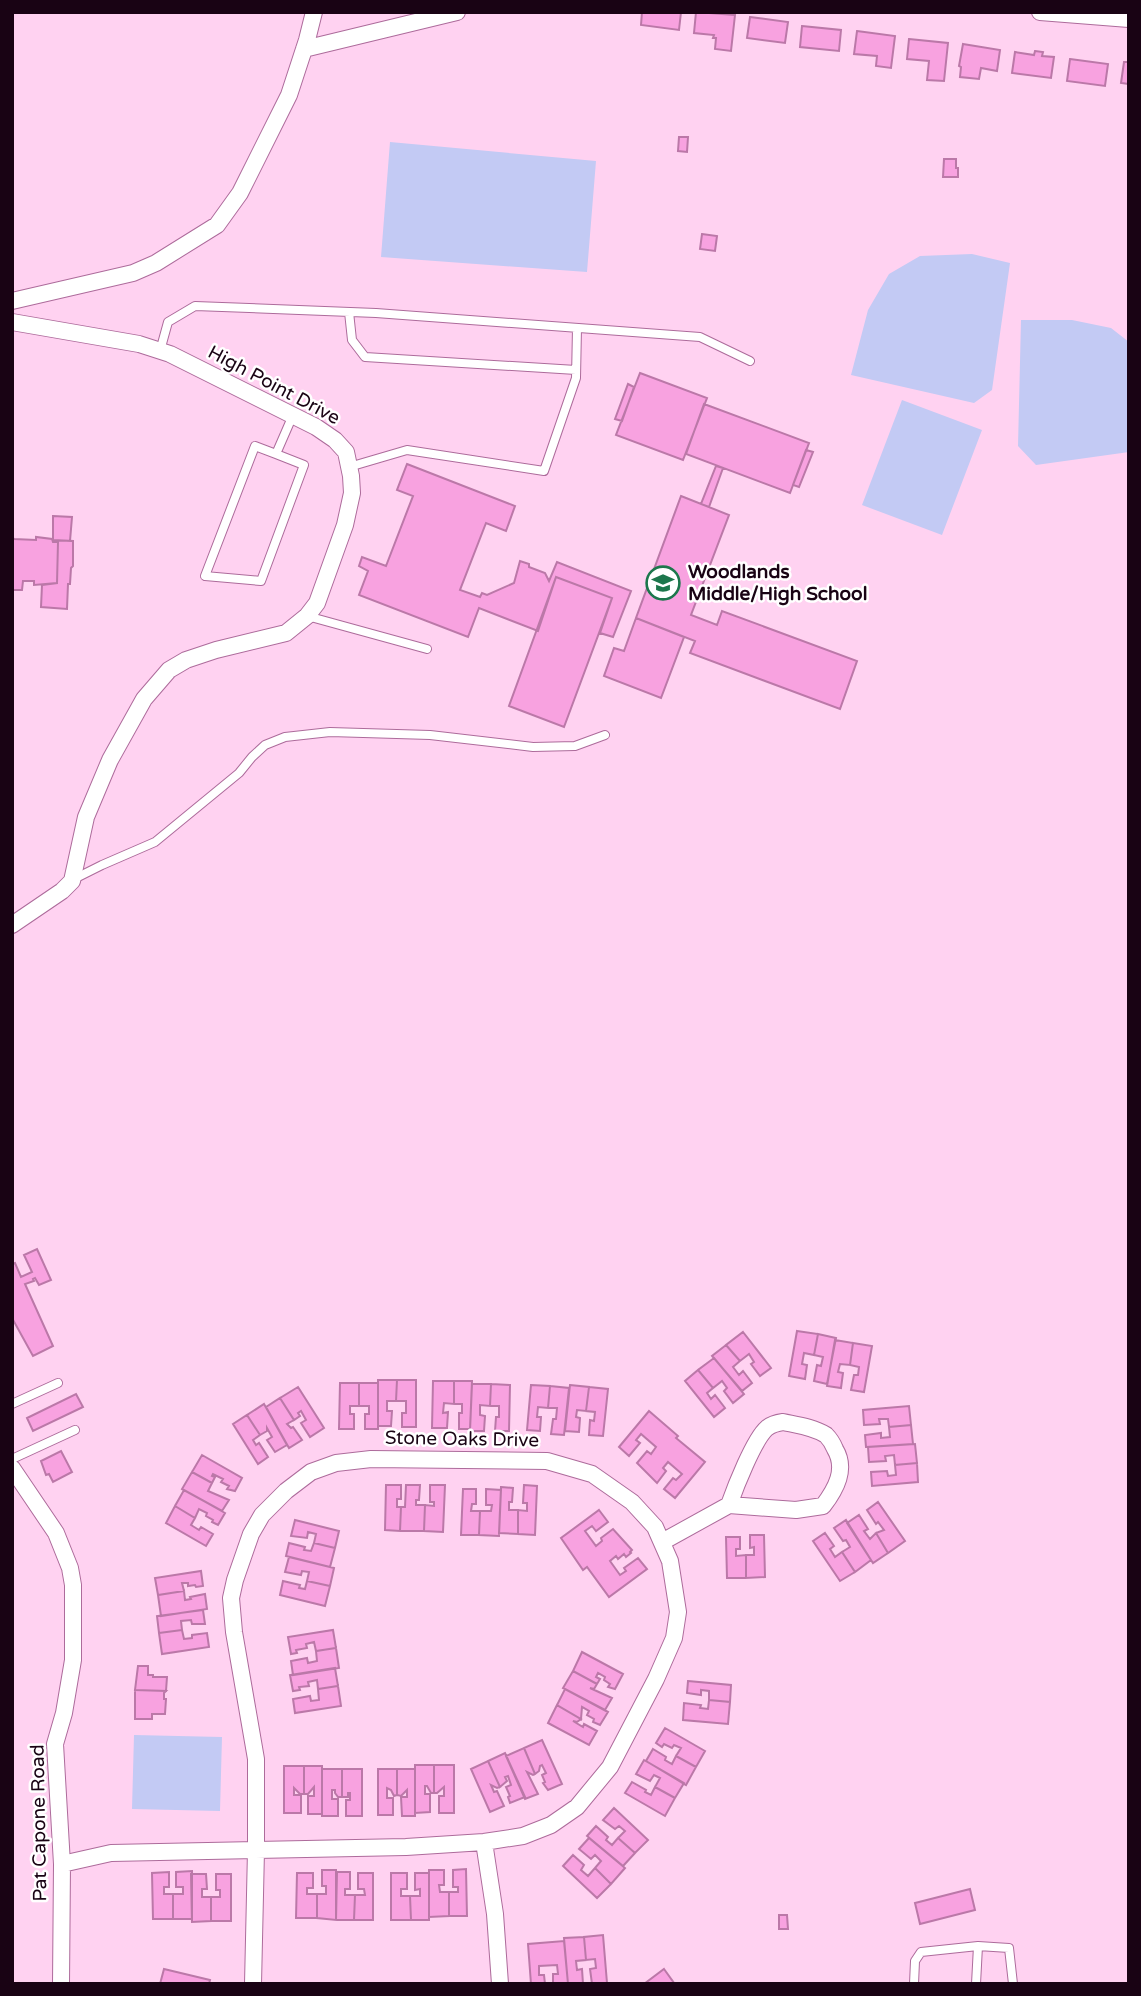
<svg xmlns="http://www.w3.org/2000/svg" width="1141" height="1996" font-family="'Varela Round',sans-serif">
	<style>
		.green { fill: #c3caf4 }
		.building { fill: #f8a2e0; stroke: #bb78a8; stroke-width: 2 }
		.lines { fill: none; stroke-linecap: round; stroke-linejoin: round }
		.service-casing { stroke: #ad6b9b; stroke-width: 10 }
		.minor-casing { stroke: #ad6b9b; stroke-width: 18 }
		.service { stroke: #fff; stroke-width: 8 }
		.minor { stroke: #fff; stroke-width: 16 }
		.labels { text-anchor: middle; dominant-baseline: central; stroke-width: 5; stroke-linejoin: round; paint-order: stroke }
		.street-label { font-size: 19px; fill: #190314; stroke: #fff }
		.poi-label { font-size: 19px; font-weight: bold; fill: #190314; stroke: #fff; text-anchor: start }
	</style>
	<rect width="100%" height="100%" fill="#ffd2f1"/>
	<path class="green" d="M390,142L596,161L587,272L381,257Z
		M972,254L1010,263L992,390L974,403L851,375L868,310L889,274L920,256Z
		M1021,320H1072L1111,328L1129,342V452L1036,465L1018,446Z
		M902,400L982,430L942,535L862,505Z
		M134,1735L222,1737L220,1811L132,1809Z"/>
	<path class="building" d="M642,12H681L679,30L641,25Z
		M696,12L735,15L731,51L715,49L716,38H713L714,35L694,33Z
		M750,17L788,22L785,43L747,38Z
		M802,26L841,30L839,51L800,47Z
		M857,31L895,36L891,68L876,66L877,56L854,54Z
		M909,39L948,43L944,81L927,80L929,61L907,59Z
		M963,44L1000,50L997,71L981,68L979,79L960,77L961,67L959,66Z
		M1035,51L1043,52L1042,56L1054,57L1051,78L1012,73L1015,52L1034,55Z
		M1070,59L1108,64L1105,86L1067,81Z
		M1124,62H1129V84L1121,83Z
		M679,137H688L687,152L678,151Z
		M944,159H956V168H958V177H943Z
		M702,234L717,236L715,251L700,249Z
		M640,373L707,398L683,460L616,435Z
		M628,384L634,387L622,421L615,419Z
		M704,404L809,443L790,493L686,454Z
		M806,450L813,452L799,487L793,485Z
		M407,464L515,506L506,531L486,523L460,590L480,597L482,593L487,595L514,583L520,561L529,564V567L545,573L549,581L557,562L631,591L613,637L600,633L612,598L556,577L538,631L479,608L468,637L359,595L368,571L359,566L362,557L386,566L413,496L397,490Z
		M716,466L723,468L709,507L701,504Z
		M681,496L729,515L691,615L717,625L722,611L857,661L840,709L690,653L695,641L636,618Z
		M53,516L72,517L70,541L53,540Z
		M12,537L14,539L36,540V537L52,539L53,542H58L57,583L34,585V581H23L22,590H12Z
		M53,540L73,541V566L71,568L70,584H68L67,609L41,607L42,585L57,583L58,542H53Z
		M556,577L612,598L564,727L509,706Z
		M636,618L684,637L661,698L604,676L614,648L624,651Z
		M37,1249L51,1280L39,1285L35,1278L33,1279L34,1281L25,1284L53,1346L33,1356L12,1318V1264L15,1263L21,1277L32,1272L24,1255Z
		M797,1331L818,1334L814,1355L804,1353L802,1364L807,1365L805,1379L789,1376Z
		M743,1332L771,1368L760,1376L751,1364L754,1362L749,1354L740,1361L726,1345Z
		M818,1334L836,1338L827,1384L814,1381L817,1365L821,1366L823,1357L814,1355Z
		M835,1340L853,1343L850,1365L840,1364L838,1372L843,1373L841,1388L827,1386Z
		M853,1343L872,1346L864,1392L851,1390L854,1375H858L859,1367L850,1365Z
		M726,1345L740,1361L733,1367L739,1375L743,1371L752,1383L742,1391L712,1356Z
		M714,1358L744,1394L733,1403L724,1391L727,1388L722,1381L713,1388L698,1370Z
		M698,1370L713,1388L707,1393L711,1399L715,1395L725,1408L714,1417L685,1381Z
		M378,1380H397L396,1401H387V1411H392L391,1426H378Z
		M397,1380H416V1427H402V1413H406V1401H396Z
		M433,1381H454V1404L444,1403L443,1413L448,1412L447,1428H432Z
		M454,1381H472L470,1429H459V1413H462V1404H454Z
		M340,1383H359V1406H350V1414H354V1429H339Z
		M359,1383H378V1429H365V1414H369V1406H359Z
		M472,1384H491L490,1406L480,1405V1415L485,1416L484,1431H470Z
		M491,1384L510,1385L509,1431H495L496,1417H499V1406H490Z
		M531,1385L550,1386L548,1408L538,1407L537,1417H541L540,1431L527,1430Z
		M570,1385L589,1387L586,1411L577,1410L576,1417L580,1418L579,1432L565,1431Z
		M550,1386L569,1388L564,1435L551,1434L553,1419H556L557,1408H548Z
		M298,1387L324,1428L310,1437L301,1423L306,1420L301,1411L298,1413L300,1416L294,1420L280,1398Z
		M589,1387L608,1389L603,1436L589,1435L590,1420L594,1421L595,1412L586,1411Z
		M76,1394L83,1407L33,1431L27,1418Z
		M280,1398L294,1420L287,1424L291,1428L293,1427L302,1440L289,1448L266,1407Z
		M264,1404L287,1445L275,1452L267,1440L272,1437L267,1428V1431L260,1435L247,1415Z
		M909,1406L911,1425L889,1427L888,1419H879L880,1424L864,1425L863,1410Z
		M649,1411L678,1436L676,1438L705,1462L675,1498L664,1489L673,1478L676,1480L682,1474L668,1462L663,1468L666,1471L657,1483L637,1463L647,1451L651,1454L656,1447L641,1434L636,1440L640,1443L629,1456L619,1447Z
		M247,1415L260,1435L253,1440L256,1445L259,1443L268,1457L258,1464L233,1424Z
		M911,1425L913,1444L866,1447L865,1435L881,1433V1438L890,1437L889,1427Z
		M915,1444L917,1463L895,1465L894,1455L885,1456L886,1461L869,1462L868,1447Z
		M61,1451L72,1472L53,1482L49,1474L46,1475L41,1461Z
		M202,1455L242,1478L235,1491L227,1489L229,1486L221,1482L223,1479L213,1474L212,1476L215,1477L212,1483L192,1472Z
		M917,1463L918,1482L872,1486L871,1472L887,1471L888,1476L896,1475L895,1465Z
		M192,1472L212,1483L208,1491L229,1500L222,1511L182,1489Z
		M386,1485H401V1499H397V1507H401L400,1531L385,1530Z
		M406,1485H420L419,1500H416V1505H425L424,1531H400L401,1507H405Z
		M430,1485H445L443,1532L424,1531L425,1505L434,1506V1502H430Z
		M524,1485L537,1486L535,1535L518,1534V1510L527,1511V1503H523Z
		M501,1487L513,1488L512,1502H509V1510H518V1534L499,1533Z
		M463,1489H476V1504H472L471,1511H480L479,1535H461Z
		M486,1489L501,1490L499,1536L479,1535L480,1511H491L492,1505H486Z
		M184,1490L225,1513L218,1525L212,1522L213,1520L206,1516L207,1513L199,1509L195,1518L175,1506Z
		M878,1502L905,1541L888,1553L876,1533L884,1530L878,1522L876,1524L867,1510Z
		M175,1506L195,1518L191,1525L199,1530L201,1527L213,1534L206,1546L166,1523Z
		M599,1510L608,1522L596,1531L592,1526L585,1531L596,1546L602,1541L601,1538L613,1529L632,1550L630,1552L631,1553L626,1557L624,1554L618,1559L616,1556L610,1561L620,1575L626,1571L624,1568L638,1558L647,1569L609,1597L587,1567L583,1570L561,1538Z
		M859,1515L868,1529L864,1531L870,1539L876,1533L888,1553L873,1563L847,1523Z
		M295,1520L339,1531L335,1548L314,1543L316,1534L308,1532L307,1538L291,1536Z
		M846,1520L871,1560L855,1572L842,1552L850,1547L846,1540L843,1541L834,1528Z
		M825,1533L834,1546L830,1549L835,1557L842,1552L855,1572L840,1581L813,1541Z
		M750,1535H764L765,1577L746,1578V1555H754V1547L750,1548Z
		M726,1537H740V1549H736V1556L746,1555V1578H727Z
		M289,1543L305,1547L304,1550L311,1551L314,1543L335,1548L330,1567L286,1556Z
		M289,1557L334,1568L330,1586L307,1581L309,1572L302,1571L301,1575L285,1572Z
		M201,1571L203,1586L196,1587L195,1585L188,1586V1583H182L184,1591L158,1595L155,1578Z
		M283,1581L300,1585L299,1588L305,1589L307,1581L330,1586L325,1606L280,1595Z
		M184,1591L185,1600L191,1599L190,1597L205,1594L207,1609L161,1616L158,1595Z
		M203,1610L205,1624H192L191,1620L181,1621L182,1630L159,1633L157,1616Z
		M182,1630L184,1639L192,1638V1635L207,1633L209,1647L162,1654L159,1633Z
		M333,1630L336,1648L316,1651L314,1642L306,1644L307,1648L296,1650L297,1653L291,1654L288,1637Z
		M336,1648L339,1668L293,1675L291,1661L307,1658L308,1663L317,1661L316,1651Z
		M582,1652L623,1674L615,1689L608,1687L610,1684L604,1680L605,1677L598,1673L596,1677L600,1679L597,1684L573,1671Z
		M138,1666H148V1675H153V1677H167L166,1691L135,1690Z
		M335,1668L338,1686L318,1689L317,1680L308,1682L309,1686L299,1687L300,1690L293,1691L290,1675Z
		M573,1671L597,1684L594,1689L590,1688L612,1698L605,1710L563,1688Z
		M688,1681L731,1685L730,1702L709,1700V1691L701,1690V1695L687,1693Z
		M338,1686L341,1706L295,1713L293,1699L310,1696L311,1701L319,1700L318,1689Z
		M565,1689L608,1712L600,1725L593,1722L594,1719L587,1715L589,1711L582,1707L581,1719L557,1705Z
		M135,1690L166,1691L164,1693V1699H166L165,1714H152V1719H135Z
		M709,1700L730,1702L728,1724L683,1720L684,1703L701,1705L700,1708L708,1709Z
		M557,1705L581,1719L577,1722L573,1721L583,1727L584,1724L597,1731L589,1745L548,1723Z
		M665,1728L705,1751L696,1767L676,1756L681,1748L674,1745L672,1748L664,1744L662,1747L656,1743Z
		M542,1740L562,1784L548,1790L543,1783L545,1782L542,1775L546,1773L542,1765L540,1766L539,1771L535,1774L524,1748Z
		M524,1748L535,1774L533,1775L527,1772L538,1794L525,1799L506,1756Z
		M653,1749L666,1757L665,1760L672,1764L676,1756L696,1767L686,1785L646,1761Z
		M505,1753L525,1797L510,1803L508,1797L510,1796L506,1787L511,1785L508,1776L505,1777L507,1781L500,1787L488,1761Z
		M644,1760L684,1783L675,1798L655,1787L660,1778L654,1775L650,1781L636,1774Z
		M488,1761L500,1787L497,1788L491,1785L494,1792L497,1791L504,1806L490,1812L471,1769Z
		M415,1765H434V1793H431L427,1786H425V1794H430V1812L415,1813Z
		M434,1765H454V1813H439V1796H444V1787L437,1793H434Z
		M284,1766H304V1794H300L294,1788V1795H301V1813H284Z
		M304,1766H322V1814H308V1796H314V1787L308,1794H304Z
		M322,1769H342V1797H338L335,1793V1790H332V1799H338V1816H322Z
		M342,1769H362V1816H346V1800H350V1793H348V1797H342Z
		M378,1769H397V1795L394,1796L391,1790L387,1788V1798H393V1815H378Z
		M397,1769H415V1816H402L401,1797H407V1790L401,1796L397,1795Z
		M632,1782L646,1790L645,1792L651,1795L655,1787L675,1798L665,1816L625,1793Z
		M614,1808L648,1840L635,1853L618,1838L625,1831L619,1826L615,1829L603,1820Z
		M596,1826L608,1837L606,1840L612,1845L618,1838L635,1853L623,1866L587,1836Z
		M589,1838L625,1868L611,1884L595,1868L601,1861L595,1855L591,1859L579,1849Z
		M573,1855L584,1865L581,1870L588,1876L595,1868L611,1884L597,1898L563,1866Z
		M466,1869L467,1916H449V1892H458V1887H453V1870Z
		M322,1870H336V1920L317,1918V1894H326V1886H322Z
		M429,1870H444V1885H439L440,1892H449V1916L429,1917Z
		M192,1871V1919H173V1894H183V1887H176V1872Z
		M169,1872V1887H164V1894H173V1919H153L152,1873Z
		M337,1872H350V1889H345V1895H355L354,1920H336Z
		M297,1873H313V1888H307V1894H317V1918H296Z
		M358,1873H373V1920H354L355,1895H365L364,1889H358Z
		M391,1873H407V1889H401V1896H410L411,1920H391Z
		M415,1873H429V1920H411L410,1896H420V1889L415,1890Z
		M191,1874H206L207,1889H202V1897H211V1921L192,1922Z
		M216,1874H231V1921H211V1897H220V1890H216Z
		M970,1889L975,1910L920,1924L915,1903Z
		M779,1915H787L788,1929H779Z
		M603,1935L607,1983L592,1984L590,1969L596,1968L595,1959L586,1960L584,1937Z
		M584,1937L586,1960L576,1961L577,1970L582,1969L583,1984H568L564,1938Z
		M564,1941L568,1984H553V1974H558L557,1965L539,1966V1975H544L545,1984H531L528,1944Z
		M164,1969L210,1980L209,1984H160Z
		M664,1969L674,1983L672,1984H644Z"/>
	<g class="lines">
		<defs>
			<path id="service" d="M349,312L352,340L365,357L576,370
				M160,351L168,322L195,306L376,313L700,337L750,361
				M276,454L255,446L205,576L261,581L304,465L276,454L293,415
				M349,467L407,450L544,471L576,378L577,328
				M307,616L427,649
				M74,879L102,865L155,842L239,773L252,757L265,745L285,737L330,732L430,735L533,747L575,746L605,735
				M12,1404L58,1383
				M12,1459L75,1430
				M914,1984L915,1961L921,1952L978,1946L1009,1948L1013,1984
				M976,1984L978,1946"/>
			<path id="minor" d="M1040,12L1129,19
				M304,49L457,12
				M12,301L133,273L156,263L217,225L240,193L289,95L307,40L314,12
				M12,322L139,344L170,354L316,427L335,440L346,452L351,476L352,493L345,525L317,603L307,616L286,633L216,650L186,660L169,670L144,699L110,760L86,817L72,881L62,891L12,925
				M783,1422C797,1425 813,1427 826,1435C830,1439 833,1444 835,1449C847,1469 836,1489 823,1506L796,1510L729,1505C735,1488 754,1439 767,1428C772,1424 776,1423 783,1422Z
				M12,1468L56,1533L70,1568L73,1585V1660L64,1713L55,1744L62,1864L61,1984
				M662,1542L729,1505
				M484,1842L495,1914L500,1984
				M62,1864L111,1853L256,1850L406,1847L484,1842L523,1836L551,1825L577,1807L610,1767L656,1679L674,1638L678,1612L670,1561L655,1527L632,1502L592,1474L547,1461L371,1459L336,1463L311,1472L286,1491L262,1515L251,1534L235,1580L231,1598L234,1632L256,1759V1850L253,1984"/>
		</defs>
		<use href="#service" class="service-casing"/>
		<use href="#minor" class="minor-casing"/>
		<use href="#service" class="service"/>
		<use href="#minor" class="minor"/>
	</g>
	<defs>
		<symbol id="school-ring" viewBox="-11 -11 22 22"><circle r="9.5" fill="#fff" stroke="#1c774c" stroke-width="1.5"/><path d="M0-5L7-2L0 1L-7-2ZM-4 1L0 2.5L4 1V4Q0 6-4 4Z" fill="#1c774c"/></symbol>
	</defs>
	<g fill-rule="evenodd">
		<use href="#school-ring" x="644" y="564" width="38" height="38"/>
	</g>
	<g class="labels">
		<g class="street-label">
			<text transform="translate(274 385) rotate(28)">High Point Drive</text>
			<text transform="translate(462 1439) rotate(1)">Stone Oaks Drive</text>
			<text transform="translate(39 1823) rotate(-91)">Pat Capone Road</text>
		</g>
		<g class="poi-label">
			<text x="688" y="572">Woodlands<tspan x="688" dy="22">Middle/High School</tspan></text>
		</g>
	</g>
	<rect width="1141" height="1996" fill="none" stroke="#190314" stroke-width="28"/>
</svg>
